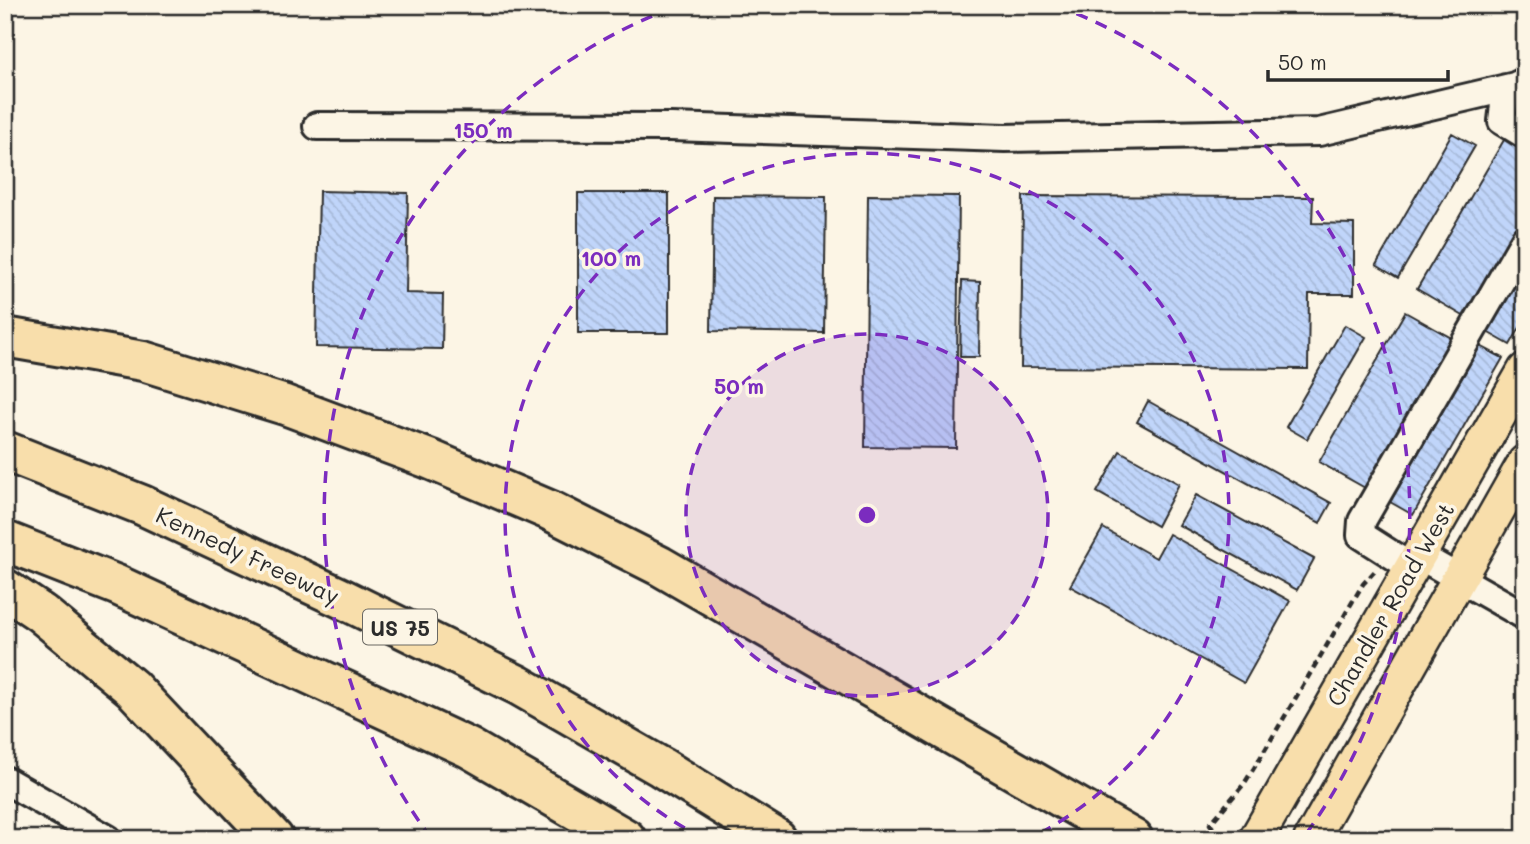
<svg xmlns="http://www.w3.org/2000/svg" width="1530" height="844" font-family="Mali,sans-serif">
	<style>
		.building { fill: url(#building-back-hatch); stroke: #2b2b2b; stroke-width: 2 }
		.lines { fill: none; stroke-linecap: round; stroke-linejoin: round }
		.minor-casing { stroke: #2b2b2b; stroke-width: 32 }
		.major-casing { stroke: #2b2b2b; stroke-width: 38 }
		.highway-casing { stroke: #2b2b2b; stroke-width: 44 }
		.path { stroke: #2b2b2b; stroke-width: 4.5; stroke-dasharray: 7 5; stroke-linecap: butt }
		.minor { stroke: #fcf5e5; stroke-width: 26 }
		.major { stroke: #f8deab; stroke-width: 33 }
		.highway { stroke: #f8deab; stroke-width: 38 }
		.ring { fill: none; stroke: #7b2cbf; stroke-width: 3.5; stroke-dasharray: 12 9 }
		.labels { text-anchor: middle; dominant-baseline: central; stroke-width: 7; stroke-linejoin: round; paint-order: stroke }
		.shield { fill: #fcf5e5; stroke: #6a6863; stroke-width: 2 }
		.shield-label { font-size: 21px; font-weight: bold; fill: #2b2b2b }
		.street-label { font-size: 23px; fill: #2b2b2b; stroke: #fcf5e5 }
		.centre { fill: #7b2cbf; stroke: #fcf5e5; stroke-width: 3.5 }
		.ring-label { font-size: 21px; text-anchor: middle; font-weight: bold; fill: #7b2cbf; stroke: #fcf5e5; stroke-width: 7; stroke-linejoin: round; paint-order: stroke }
	</style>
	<defs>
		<pattern id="building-back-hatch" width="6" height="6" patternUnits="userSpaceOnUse" patternTransform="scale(1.75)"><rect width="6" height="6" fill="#c0d5fa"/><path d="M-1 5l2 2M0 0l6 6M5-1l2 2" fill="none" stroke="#a5b7d6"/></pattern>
	</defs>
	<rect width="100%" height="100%" fill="#fcf5e5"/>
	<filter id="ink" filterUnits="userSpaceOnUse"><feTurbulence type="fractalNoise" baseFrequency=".0143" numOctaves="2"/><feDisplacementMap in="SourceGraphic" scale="14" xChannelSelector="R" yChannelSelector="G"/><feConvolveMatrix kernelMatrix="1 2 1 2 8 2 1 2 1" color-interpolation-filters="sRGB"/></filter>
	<g filter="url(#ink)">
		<path class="building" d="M1452,133L1475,146L1398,278L1376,265Z
			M1508,133L1525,143V214L1465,317L1417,289Z
			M319,191L408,193L406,293L443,294L442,349L316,347Z
			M578,193H669V333H578Z
			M868,195L959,196L956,448L865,447Z
			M713,196L826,197L824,333L711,331Z
			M1023,196L1313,197L1312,223L1354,224V294H1309L1308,369L1021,367Z
			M1525,267V319L1510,345L1487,332Z
			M962,281L980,282L979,357H960Z
			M1405,312L1453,339L1367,489L1319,462Z
			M1345,325L1366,337L1307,439L1286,427Z
			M1480,346L1503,358L1413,515L1390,502Z
			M1148,401L1331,503L1320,523L1137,422Z
			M1120,451L1179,484L1157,526L1097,492Z
			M1196,495L1314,559L1297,590L1179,525Z
			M1103,528L1156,558L1169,534L1290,601L1244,683L1070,586Z"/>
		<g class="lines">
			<defs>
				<path id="minor" d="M1506,88L1502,121L1525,135
					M317,126L671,127L1005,138L1319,132L1515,86L1525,81
					M1418,555L1525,616
					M1411,567L1361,535L1362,521L1525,239
					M5,780L108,839"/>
				<path id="major" d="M1256,839L1525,370
					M1311,839L1525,462"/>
				<path id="highway" d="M5,337L143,361L285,405L429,459L549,510L660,566L1133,839
					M5,451L142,505L341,598L518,685L661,767L777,839
					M5,541L117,585L469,748L626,839
					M5,589L41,613L132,688L274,839"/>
			</defs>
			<use href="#minor" class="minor-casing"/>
			<use href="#major" class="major-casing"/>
			<use href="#highway" class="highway-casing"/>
			<path class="path" d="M1211,839L1214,829L1210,824L1244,784L1259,760L1363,584L1375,571"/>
			<use href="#minor" class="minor"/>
			<use href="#major" class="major"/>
			<use href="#highway" class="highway"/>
		</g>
	</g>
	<circle cx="867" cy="515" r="181" fill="#7b2cbf" fill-opacity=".12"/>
	<g class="ring">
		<circle cx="867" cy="515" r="181"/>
		<path d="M703 838A362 362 0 1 1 1031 838"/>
		<path d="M431 838A543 543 0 0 1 677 6M1057 6A543 543 0 0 1 1303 838"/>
	</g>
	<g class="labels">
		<rect class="shield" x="363" y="609.5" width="74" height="35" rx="5"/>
		<g class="shield-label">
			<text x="400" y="627">US 75</text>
		</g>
		<g class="street-label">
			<text transform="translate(248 555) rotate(25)">Kennedy Freeway</text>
			<text transform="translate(1390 604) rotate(-60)">Chandler Road West</text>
		</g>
	</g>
	<circle cx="867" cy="515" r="10" class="centre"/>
	<g class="ring-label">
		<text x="483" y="138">150 m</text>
		<text x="611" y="266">100 m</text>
		<text x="739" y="394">50 m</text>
	</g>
	<rect width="1530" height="844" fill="none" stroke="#fcf5e5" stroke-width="28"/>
	<rect x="14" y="14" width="1502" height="816" fill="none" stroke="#2b2b2b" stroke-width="2.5" filter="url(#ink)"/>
	<path d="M1268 70v10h180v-10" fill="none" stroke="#2b2b2b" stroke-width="3.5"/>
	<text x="1278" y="70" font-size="21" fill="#2b2b2b" stroke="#fcf5e5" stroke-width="5" paint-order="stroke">50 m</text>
</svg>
